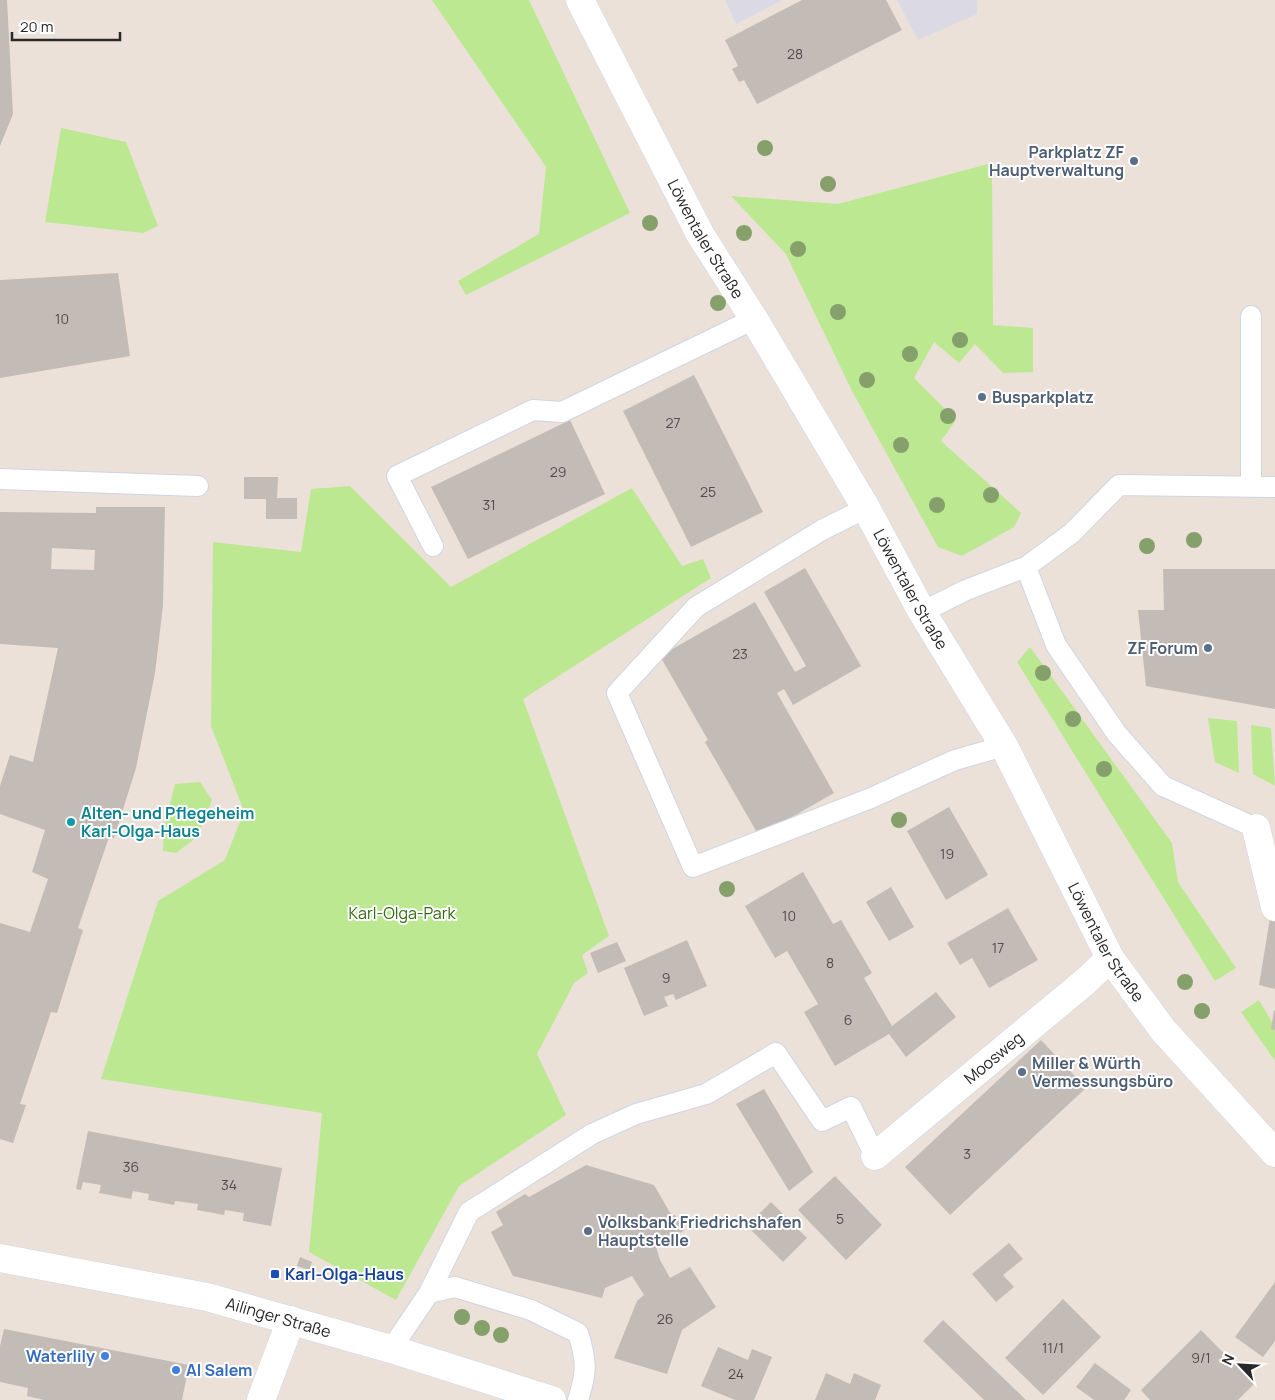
<svg xmlns="http://www.w3.org/2000/svg" width="1275" height="1400" font-family="Manrope,sans-serif">
	<style>
		.industrial { fill: #dbdae4 }
		.green { fill: #bbe890 }
		.building { fill: #c3bbb6; fill-rule: evenodd }
		.lines { fill: none; stroke-linecap: round; stroke-linejoin: round }
		.service-casing { stroke: #ced5e3; stroke-width: 22 }
		.pedestrian-casing { stroke: #ced5e3; stroke-width: 29 }
		.minor-casing { stroke: #ced5e3; stroke-width: 29 }
		.tertiary-casing { stroke: #ced5e3; stroke-width: 29 }
		.secondary-casing { stroke: #ced5e3; stroke-width: 29 }
		.service { stroke: #fff; stroke-width: 20 }
		.pedestrian { stroke: #fff; stroke-width: 28 }
		.minor { stroke: #fff; stroke-width: 28 }
		.tertiary { stroke: #fff; stroke-width: 28 }
		.secondary { stroke: #fff; stroke-width: 28 }
		.tree { fill: #86a06c }
		.service-dot { fill: #5c6f8a; stroke: #fff; stroke-width: 2 }
		.culture-dot { fill: #0f9aa8; stroke: #fff; stroke-width: 2 }
		.transit-dot { fill: #1a4fb4; stroke: #fff; stroke-width: 2 }
		.shop-dot { fill: #3f7fe0; stroke: #fff; stroke-width: 2 }
		.labels { text-anchor: middle; dominant-baseline: central; stroke-width: 4; stroke-linejoin: round; paint-order: stroke }
		.number-label { font-size: 14px; fill: #4f4d4c }
		.service-label { font-size: 16px; font-weight: bold; fill: #4e5e75; stroke: #fff; text-anchor: start }
		.street-label { font-size: 16px; fill: #282828; stroke: #fff }
		.culture-label { font-size: 16px; font-weight: bold; fill: #0d838f; stroke: #fff; text-anchor: start }
		.park-label { font-size: 16px; fill: #326a13; stroke: #fff }
		.transit-label { font-size: 16px; font-weight: bold; fill: #164399; stroke: #fff; text-anchor: start }
		.shop-label { font-size: 16px; font-weight: bold; fill: #366cbe; stroke: #fff; text-anchor: end }
	</style>
	<rect width="100%" height="100%" fill="#ece1d9"/>
	<path class="industrial" d="M725,0H783L736,24Z
		M897,0H977V14L918,40Z"/>
	<path class="green" d="M432,0H529L630,213L466,295L458,281L539,234L546,167Z
		M61,128L126,142L158,226L143,233L45,222Z
		M992,163L993,325L1033,328V372L1003,373L975,344L959,363L934,342L914,378L956,420L941,441L1021,513L1014,527L962,556L938,547L852,391L786,254L731,196L838,204Z
		M350,486L451,587L632,488L682,566L703,559L711,578L523,699L609,936L582,955L588,973L574,983L537,1054L566,1115L459,1186L396,1300L309,1252L322,1113L101,1079L158,901L225,860L244,811L211,726L213,542L301,552L311,489Z
		M1030,647L1172,843L1178,882L1236,968L1215,981L1017,662Z
		M1208,718L1237,721L1239,773L1215,762Z
		M1251,725L1271,728L1275,786L1253,774Z
		M200,782L212,800L197,837L176,853L163,851L164,827L175,784Z
		M1259,1000L1275,1027V1061L1241,1012Z"/>
	<path class="building" d="M0,0H7L13,114L0,146Z
		M802,0H886L902,30L757,104L744,80L739,82L732,69L738,66L725,40Z
		M118,273L130,356L0,378V280Z
		M694,375L763,512L691,547L623,411Z
		M570,420L605,494L468,559L431,487Z
		M244,477H278L277,498H297V519H266V499H244Z
		M96,507H165L163,606L155,673L136,768L114,838L109,837L78,928L83,930L57,1013L51,1012L20,1104L26,1105L13,1143L0,1139V923L30,932L48,879L32,872L45,830L0,814V786L10,755L33,762L58,648L0,644V512L96,513ZM52,548L95,550L94,570L51,569Z
		M805,568L861,666L793,705L784,689L777,693L834,793L759,836L705,742L708,740L660,656L755,602L795,672L806,666L764,592Z
		M1163,569H1275V709L1146,686L1138,610H1164Z
		M949,807L988,875L946,900L907,831Z
		M803,872L833,924L841,920L872,973L864,978L892,1026L936,992L956,1017L906,1057L889,1034L835,1066L804,1012L818,1004L787,951L775,958L745,906Z
		M891,887L914,927L889,941L866,902Z
		M1008,908L1038,960L989,988L972,958L960,965L947,943Z
		M1270,918H1275V989L1259,985Z
		M687,940L707,986L676,1000L673,994L664,997L668,1006L644,1016L624,968Z
		M617,942L626,961L598,973L590,953Z
		M1274,1010L1275,1011V1030L1271,1029Z
		M1041,1040L1086,1088L950,1215L905,1167Z
		M764,1089L813,1172L789,1191L736,1104Z
		M88,1131L282,1168L271,1226L243,1221L244,1213L225,1210L224,1215L197,1210L198,1204L175,1201L174,1205L148,1200L149,1194L133,1191L131,1199L99,1193L101,1185L83,1182L81,1190L76,1189Z
		M586,1165L654,1185L672,1216L675,1215L685,1230L656,1247L660,1260L670,1278L690,1267L716,1307L682,1330L667,1374L614,1358L637,1301L644,1295L632,1276L605,1288L602,1298L513,1276L491,1232L503,1225L496,1212L525,1194L529,1197Z
		M835,1176L882,1225L846,1260L798,1210Z
		M771,1202L807,1238L783,1262L747,1226Z
		M1009,1243L1023,1259L1003,1275L1014,1287L996,1302L972,1274Z
		M300,1257L312,1262L309,1270L297,1266Z
		M1275,1282V1341L1263,1357L1235,1337Z
		M1063,1299L1101,1337L1043,1395L1005,1358Z
		M943,1320L1026,1400H984L923,1341Z
		M4,1329L189,1365L182,1400H44L27,1396L28,1388L0,1382V1346Z
		M1201,1330L1254,1384L1238,1400H1150L1141,1390Z
		M718,1347L748,1360L752,1349L772,1357L754,1400H735L701,1386Z
		M1095,1363L1131,1390L1124,1400H1094L1076,1387Z
		M826,1373L850,1384L854,1373L881,1385L875,1400H815Z"/>
	<g class="lines">
		<defs>
			<path id="service" d="M0,479L198,486
				M1251,487V316
				M866,508L822,530L696,607L617,693L693,867L871,798L955,760L1004,746
				M433,546L397,476L533,410L562,412L754,319
				M1026,567L1056,645L1117,734L1163,786L1256,828
				M922,612L966,590L1026,567L1072,533L1119,485L1275,487
				M429,1293L469,1212L592,1134L636,1114L706,1094L776,1053L822,1121L851,1107L875,1156
				M391,1349L429,1293L455,1287L531,1310L578,1333C587,1361 587,1372 578,1400"/>
			<path id="pedestrian" d="M1256,828L1275,907"/>
			<g id="minor">
				<path id="s1" d="M875,1156L1086,981L1110,958"/>
				<path d="M261,1400L291,1320"/>
			</g>
			<g id="tertiary">
				<path id="s2" d="M580,0L700,234L754,319L866,508L922,612L1004,746L1110,958L1163,1030L1275,1153"/>
			</g>
			<g id="secondary">
				<path id="s3" d="M0,1258L207,1297L391,1349L552,1400"/>
			</g>
		</defs>
		<use href="#service" class="service-casing"/>
		<use href="#pedestrian" class="pedestrian-casing"/>
		<use href="#minor" class="minor-casing"/>
		<use href="#tertiary" class="tertiary-casing"/>
		<use href="#secondary" class="secondary-casing"/>
		<use href="#service" class="service"/>
		<use href="#pedestrian" class="pedestrian"/>
		<use href="#minor" class="minor"/>
		<use href="#tertiary" class="tertiary"/>
		<use href="#secondary" class="secondary"/>
	</g>
	<g class="tree">
		<circle cx="765" cy="148" r="8"/>
		<circle cx="828" cy="184" r="8"/>
		<circle cx="650" cy="223" r="8"/>
		<circle cx="744" cy="233" r="8"/>
		<circle cx="798" cy="249" r="8"/>
		<circle cx="718" cy="303" r="8"/>
		<circle cx="838" cy="312" r="8"/>
		<circle cx="960" cy="340" r="8"/>
		<circle cx="910" cy="354" r="8"/>
		<circle cx="867" cy="380" r="8"/>
		<circle cx="948" cy="416" r="8"/>
		<circle cx="901" cy="445" r="8"/>
		<circle cx="991" cy="495" r="8"/>
		<circle cx="937" cy="505" r="8"/>
		<circle cx="1194" cy="540" r="8"/>
		<circle cx="1147" cy="546" r="8"/>
		<circle cx="1043" cy="673" r="8"/>
		<circle cx="1073" cy="719" r="8"/>
		<circle cx="1104" cy="769" r="8"/>
		<circle cx="899" cy="820" r="8"/>
		<circle cx="727" cy="889" r="8"/>
		<circle cx="1185" cy="982" r="8"/>
		<circle cx="1202" cy="1011" r="8"/>
		<circle cx="462" cy="1317" r="8"/>
		<circle cx="482" cy="1328" r="8"/>
		<circle cx="501" cy="1335" r="8"/>
	</g>
	<g class="service-dot">
		<circle cx="1134" cy="161" r="5"/>
		<circle cx="982" cy="397" r="5"/>
		<circle cx="1208" cy="648" r="5"/>
		<circle cx="1022" cy="1072" r="5"/>
		<circle cx="588" cy="1231" r="5"/>
	</g>
	<circle class="culture-dot" cx="71" cy="822" r="5"/>
	<rect class="transit-dot" x="270" y="1269" width="10" height="10" rx="2.5"/>
	<g class="shop-dot">
		<circle cx="105" cy="1356" r="5"/>
		<circle cx="176" cy="1370" r="5"/>
	</g>
	<g class="labels">
		<g class="number-label">
			<text x="795" y="53">28</text>
			<text x="62" y="318">10</text>
			<text x="673" y="422">27</text>
			<text x="558" y="471">29</text>
			<text x="708" y="491">25</text>
			<text x="489" y="504">31</text>
			<text x="740" y="653">23</text>
			<text x="947" y="853">19</text>
			<text x="789" y="915">10</text>
			<text x="998" y="947">17</text>
			<text x="830" y="962">8</text>
			<text x="666" y="977">9</text>
			<text x="848" y="1019">6</text>
			<text x="967" y="1153">3</text>
			<text x="131" y="1166">36</text>
			<text x="229" y="1184">34</text>
			<text x="840" y="1218">5</text>
			<text x="665" y="1318">26</text>
			<text x="1053" y="1347">11/1</text>
			<text x="1201" y="1357">9/1</text>
			<text x="736" y="1373">24</text>
		</g>
		<g class="service-label">
			<text x="1124" y="152" text-anchor="end">Parkplatz ZF<tspan x="1124" dy="18">Hauptverwaltung</tspan></text>
			<text x="992" y="397">Busparkplatz</text>
			<text x="1198" y="648" text-anchor="end">ZF Forum</text>
			<text x="1032" y="1063">Miller &amp; Würth<tspan x="1032" dy="18">Vermessungsbüro</tspan></text>
			<text x="598" y="1222">Volksbank Friedrichshafen<tspan x="598" dy="18">Hauptstelle</tspan></text>
		</g>
		<g class="street-label">
			<text stroke="none"><textPath href="#s2" startOffset="270">Löwentaler Straße</textPath></text>
			<text stroke="none"><textPath href="#s2" startOffset="676">Löwentaler Straße</textPath></text>
			<text stroke="none"><textPath href="#s2" startOffset="1080">Löwentaler Straße</textPath></text>
			<text stroke="none"><textPath href="#s1" startOffset="154">Moosweg</textPath></text>
			<text stroke="none"><textPath href="#s3" startOffset="285">Ailinger Straße</textPath></text>
		</g>
		<g class="culture-label">
			<text x="81" y="813">Alten- und Pflegeheim<tspan x="81" dy="18">Karl-Olga-Haus</tspan></text>
		</g>
		<g class="park-label">
			<text x="402" y="913">Karl-Olga-Park</text>
		</g>
		<g class="transit-label">
			<text x="285" y="1274">Karl-Olga-Haus</text>
		</g>
		<g class="shop-label">
			<text x="95" y="1356">Waterlily</text>
			<text x="186" y="1370" text-anchor="start">Al Salem</text>
		</g>
	</g>
	<g transform="translate(1240 1365) rotate(295)" stroke="#ffffff" stroke-width="4" paint-order="stroke">
	<path d="M0-4L9 19L0 12L-9 19Z" fill="#282828"/>
	<text y="-8" font-size="14" font-weight="bold" text-anchor="middle" fill="#282828">N</text>
	</g>
	<path d="M12 32v8h108v-8" fill="none" stroke="#282828" stroke-width="2.5"/>
	<text x="20" y="32" font-size="15" fill="#282828" stroke="#ffffff" stroke-width="4" paint-order="stroke">20 m</text>
</svg>
